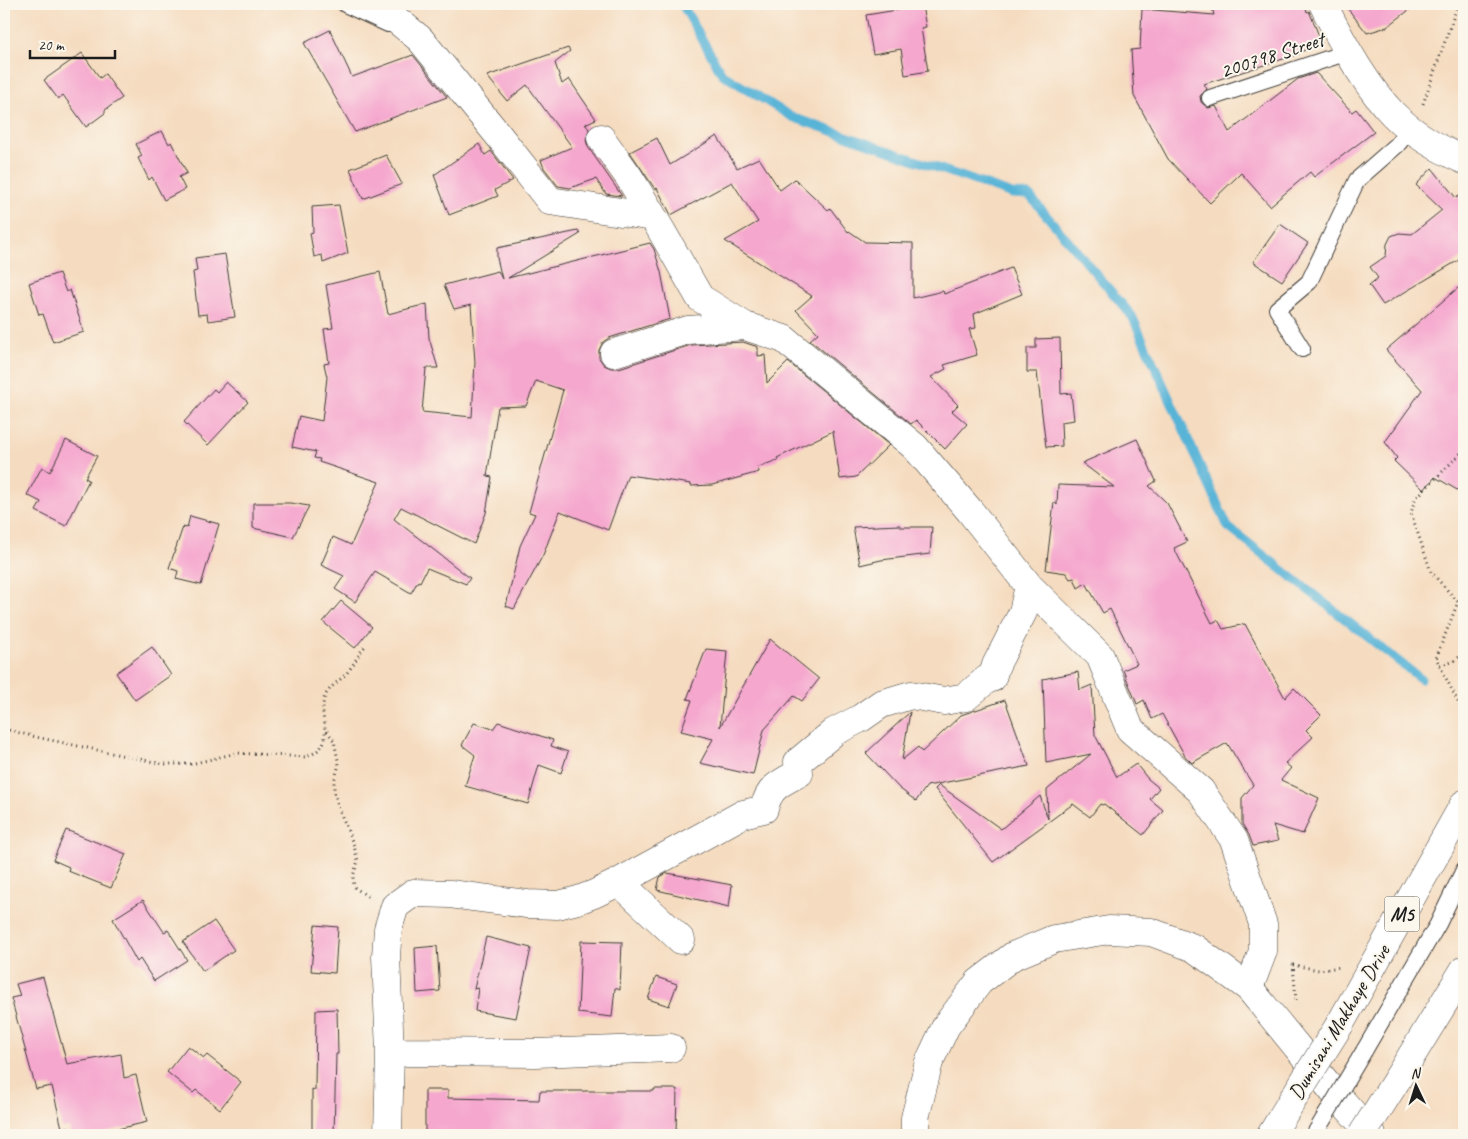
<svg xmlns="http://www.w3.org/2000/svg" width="1468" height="1139" font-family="Caveat,sans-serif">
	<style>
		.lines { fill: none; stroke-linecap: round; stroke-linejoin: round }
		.stream { stroke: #59b4d7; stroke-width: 9 }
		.building { fill: #f5a7ce }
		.lane-casing { stroke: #3d3935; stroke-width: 18 }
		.street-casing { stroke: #3d3935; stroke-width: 29 }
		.primary-casing { stroke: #3d3935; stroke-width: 29 }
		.path { stroke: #3d3935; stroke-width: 3; stroke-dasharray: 1 4; stroke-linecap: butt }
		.lane { stroke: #fff; stroke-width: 16 }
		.street { stroke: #fff; stroke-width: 28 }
		.primary { stroke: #fff; stroke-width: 28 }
		.lane-bridge-casing { stroke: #3d3935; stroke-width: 18; stroke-linecap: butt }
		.primary-bridge-casing { stroke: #3d3935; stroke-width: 29; stroke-linecap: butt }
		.lane-bridge { stroke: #fff; stroke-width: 16 }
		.primary-bridge { stroke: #fff; stroke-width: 28 }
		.labels { text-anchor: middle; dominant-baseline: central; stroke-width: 4; stroke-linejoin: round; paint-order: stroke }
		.shield { fill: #fbf7ec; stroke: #5f5e5a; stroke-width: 1 }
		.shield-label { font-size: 20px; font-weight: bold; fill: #1c1c1c }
		.street-label { font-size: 21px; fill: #1c1c1c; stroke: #fbf7ec }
	</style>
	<rect width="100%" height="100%" fill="#fbf7ec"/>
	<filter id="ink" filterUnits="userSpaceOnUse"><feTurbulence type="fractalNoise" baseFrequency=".02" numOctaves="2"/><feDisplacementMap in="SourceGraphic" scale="10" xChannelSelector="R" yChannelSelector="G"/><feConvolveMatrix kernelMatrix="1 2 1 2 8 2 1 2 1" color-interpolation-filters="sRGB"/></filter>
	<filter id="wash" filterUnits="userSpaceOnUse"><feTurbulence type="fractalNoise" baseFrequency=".0096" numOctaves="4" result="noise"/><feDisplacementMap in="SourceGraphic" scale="20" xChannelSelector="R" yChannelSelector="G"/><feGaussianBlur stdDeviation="1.12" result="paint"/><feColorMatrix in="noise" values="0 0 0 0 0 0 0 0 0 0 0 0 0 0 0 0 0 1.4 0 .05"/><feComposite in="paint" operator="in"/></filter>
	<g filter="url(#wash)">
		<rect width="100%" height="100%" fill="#f5dcc0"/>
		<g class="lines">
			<path class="stream" d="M682,4L722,74L792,117L1012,194L1029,195L1132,316L1228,527L1421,679"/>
		</g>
		<g id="blocks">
			<path class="building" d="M1211,4H1305L1307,12L1309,11L1312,18L1322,44L1297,53L1299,54L1204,84L1207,89L1200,96L1201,102L1208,108L1216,106L1229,132L1298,79L1316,73L1352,112L1356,109L1374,132L1314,177L1310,172L1270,206L1241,173L1210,203L1168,159L1134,96L1131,50L1140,49L1142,9L1214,15Z
				M1344,4H1417L1387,27L1367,33Z
				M922,6L926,27L921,28L928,71L905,75L901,49L873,54L866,15Z
				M330,30L352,77L413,55L447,97L355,132L304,43Z
				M568,48L570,51L555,63L562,84L569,79L596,119L585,124L589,129L586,140L588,147L622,196L606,194L596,179L570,188L558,186L544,168L541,160L572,147L527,85L507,101L487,76Z
				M82,53L100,78L105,74L122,98L105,110V113L86,127L63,95L58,99L44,80Z
				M162,131L169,144L171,142L187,173L179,177L185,189L164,200L152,177L149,180L138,158L142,156L136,144Z
				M717,136L737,168L759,158L780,190L795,179L828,210L830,208L848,232L849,231L865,242L913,243V298L943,291L944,294L1011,268L1022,294L974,314L976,328L969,329L977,355L944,365L946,369L931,377L958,405L952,411L967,424L945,449L916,420L911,424L810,340L818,333L796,310L812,296L725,241L758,222L732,182L671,215L657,188L655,189L630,152L657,138L670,165Z
				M479,144L485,155L491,151L513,180L495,190L498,196L449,215L434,175Z
				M386,155L402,184L363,199L350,169Z
				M1432,168L1456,198L1464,192V257L1383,305L1369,285L1378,278L1370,267L1386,256L1387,244L1391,236L1399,233L1412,234L1442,210L1416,185Z
				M339,205L348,253L323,263L322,255L314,257L310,233L313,232L312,207Z
				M1280,224L1308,243L1282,281L1253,262Z
				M578,231L580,234L508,278L650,243L654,249L661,272L670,319L609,338L603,342L599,350V358L604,365L611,368H619L691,345L743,342L758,347V356L765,355L767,383L788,362L889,445L856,477L840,479L833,431L777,458L778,460L758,467L759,472L712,485L691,486V484L628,475L608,530L560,511L543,555L514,609L506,606L520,546L535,514L529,512L563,390L536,381L526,406L498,407L487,476L492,477L486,513L474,544L401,507L394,519L470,578L466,584L427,568L420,582L418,581L411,593L375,572L355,602L335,589L344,576L321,565L333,537L351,545L379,482L319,462L320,459L314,458L316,452L292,447L299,416L322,421L327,377L324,364L329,363L324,329L333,328L326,285L380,272L388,314L427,304L429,338L438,368H426L422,412L472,417L475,362L471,305L454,309L444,285L498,271L502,279L497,258V248Z
				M225,254L235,317L208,321L207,314L198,315L193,272L197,271L195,258Z
				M59,273L66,292L70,290L84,332L53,342L43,314L39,315L29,283Z
				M1459,287L1464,321V494L1435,477L1424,490L1394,461L1397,458L1385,442L1422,390L1386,350Z
				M1060,338L1061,394L1071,393L1074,420L1061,422L1062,446L1046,447L1037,372H1027V348H1036V339Z
				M226,382L248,402L208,445L184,422L214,389L217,392Z
				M1137,439L1156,481L1149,486L1167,503L1187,542L1174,548L1212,623L1218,620L1223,629L1245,624L1285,698L1294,688L1321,715L1306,730L1313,737L1285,763L1291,768L1281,780L1319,798L1303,834L1273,825L1278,841L1253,846L1249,835L1242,824V798L1253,785L1227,743L1192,763L1185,756L1162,714L1152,719L1144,700L1137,704L1123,670L1137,664L1110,609L1103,613L1086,583L1078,588L1074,578L1070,579L1066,573L1046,570L1054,502L1057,505L1058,485L1114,487L1082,463Z
				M66,440L97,456L85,478L89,480L66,526L36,511L41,502L27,495L42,467L50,472Z
				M253,503H290L309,506L293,537L253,528Z
				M190,516L219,524L201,585L176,579L178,571L169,568L183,527L187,528Z
				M900,525V527H932L930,554L881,560L860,565L853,527Z
				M341,601L372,627L355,648L323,622Z
				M770,639L819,679L802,701L794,696L764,730L753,775L700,763L713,739L681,731L692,700L687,699L706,649L727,651L720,727Z
				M152,647L171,675L135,700L116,673Z
				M1078,672L1080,690L1092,685L1095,735L1117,777L1136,764L1148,779L1159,788L1150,799L1163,810L1143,835L1104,804L1102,805L1100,804L1090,817L1073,804L993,862L935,789L939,785L1001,829L1040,796L1048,819L1047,790L1091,754L1046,763L1043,679Z
				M1005,700L1029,766L927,786L916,801L899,788L866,753L910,712L902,760L918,747L922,752L961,715Z
				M498,722L553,740L551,746L568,752L561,773L539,765L528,804L465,786L475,755L462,745L474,723L493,729Z
				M66,830L126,854L111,888L68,871L69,867L53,860Z
				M667,873L732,885L729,907L657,890L660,877Z
				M143,900L164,932L168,930L187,960L154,981L140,959L137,962L113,919Z
				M214,921L234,950L203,971L183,942Z
				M315,925L338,927L335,973L311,971Z
				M486,937L531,948L516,1018L475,1011L478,988L474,989Z
				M581,941L622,942L620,990L615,988L612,1017L578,1013Z
				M437,946L440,991L417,993L415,948Z
				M43,977L67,1064L121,1054L124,1078L136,1075L147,1122L93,1135H71L69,1127L62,1128L52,1086L36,1089L11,998L20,996L16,984Z
				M656,977L677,984L669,1006L648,999Z
				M337,1009L338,1054H336L334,1135H312V1089L315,1090L316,1010Z
				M188,1046L204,1058L207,1055L241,1082L220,1109L196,1090L193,1093L167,1072Z
				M654,1089H677L676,1134L425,1135V1090H448V1098L539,1100L540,1091H654Z"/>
		</g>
	</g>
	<g filter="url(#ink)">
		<use href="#blocks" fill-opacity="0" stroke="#3d3935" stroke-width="1"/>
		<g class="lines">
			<defs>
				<path id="lane" d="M345,4L388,24
					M1210,98L1348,52
					M1302,349L1277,309L1309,282L1357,180L1397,145L1410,129
					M1364,1051L1438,924L1464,870"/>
				<path id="street" d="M377,4L420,39L499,136L550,201L653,217
					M1323,4C1341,41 1364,84 1393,114C1413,134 1439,149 1464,160
					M601,138L629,177L661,230L700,298L745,326
					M614,353L688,330L745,326L784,339L915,447L970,511L1029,586L1100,656L1130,729L1201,791L1234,840L1263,924V951L1249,988
					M619,882L681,940
					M390,1052L536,1053L671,1048
					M388,1135L390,1052L386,956L388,929L395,906L413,893L450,894L527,904L558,905L578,900L594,894L619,882L743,814L764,809C769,787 780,783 799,773L798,762L834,732L861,718L881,704L911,695L944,701L966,697L987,679L992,678L996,665L1023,612L1029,586"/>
				<path id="primary" d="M1340,1024L1464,804
					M1396,1081L1464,970
					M915,1135V1118L929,1062L946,1026L979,982L1013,956L1054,939L1109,930L1151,932L1194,948L1249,988L1333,1091L1372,1135
					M1271,1135L1293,1099"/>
			</defs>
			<use href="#lane" class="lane-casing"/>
			<use href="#street" class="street-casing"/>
			<use href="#primary" class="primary-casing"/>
			<path class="path" d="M1423,104L1458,4
				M1464,450L1415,499L1411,513L1431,572L1458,602L1436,658L1464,714
				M1440,665L1453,662L1464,653
				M4,729L36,737L163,764H191L237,753L306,757C339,744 318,723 324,699C327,688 340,681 347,673C354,664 358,655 365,646
				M327,731L334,741L339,765L334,781V791L339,809L354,846L358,861L353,876L354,887L370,898
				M1296,1000L1293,965L1319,970L1341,967"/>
			<use href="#lane" class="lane"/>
			<use href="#street" class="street"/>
			<use href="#primary" class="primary"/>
			<defs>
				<path id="lane-bridge" d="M1314,1135L1364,1051"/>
				<path id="primary-bridge" d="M1293,1099L1340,1024
					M1362,1135L1396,1081"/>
			</defs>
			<use href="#lane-bridge" class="lane-bridge-casing"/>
			<use href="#primary-bridge" class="primary-bridge-casing"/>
			<use href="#lane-bridge" class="lane-bridge"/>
			<use href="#primary-bridge" class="primary-bridge"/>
		</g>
	</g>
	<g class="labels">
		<rect class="shield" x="1384.5" y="896.5" width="35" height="35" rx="4"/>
		<g class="shield-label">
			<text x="1402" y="914">M5</text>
		</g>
		<g class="street-label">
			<text transform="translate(1272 55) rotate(-18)">200798 Street</text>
			<text transform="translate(1339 1022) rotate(-59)">Dumisani Makhaye Drive</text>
		</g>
	</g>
	<rect width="1468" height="1139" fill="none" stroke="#fbf7ec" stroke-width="20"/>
	<g transform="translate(1416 1086) rotate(356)" stroke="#fbf7ec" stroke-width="4" paint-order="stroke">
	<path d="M0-4L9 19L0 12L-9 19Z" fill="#1c1c1c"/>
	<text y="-8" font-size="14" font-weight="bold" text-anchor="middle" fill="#1c1c1c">N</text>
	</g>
	<path d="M30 50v8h85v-8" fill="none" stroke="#1c1c1c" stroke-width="2.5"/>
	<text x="38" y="50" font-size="15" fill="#1c1c1c" stroke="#fbf7ec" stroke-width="4" paint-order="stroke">20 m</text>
</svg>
